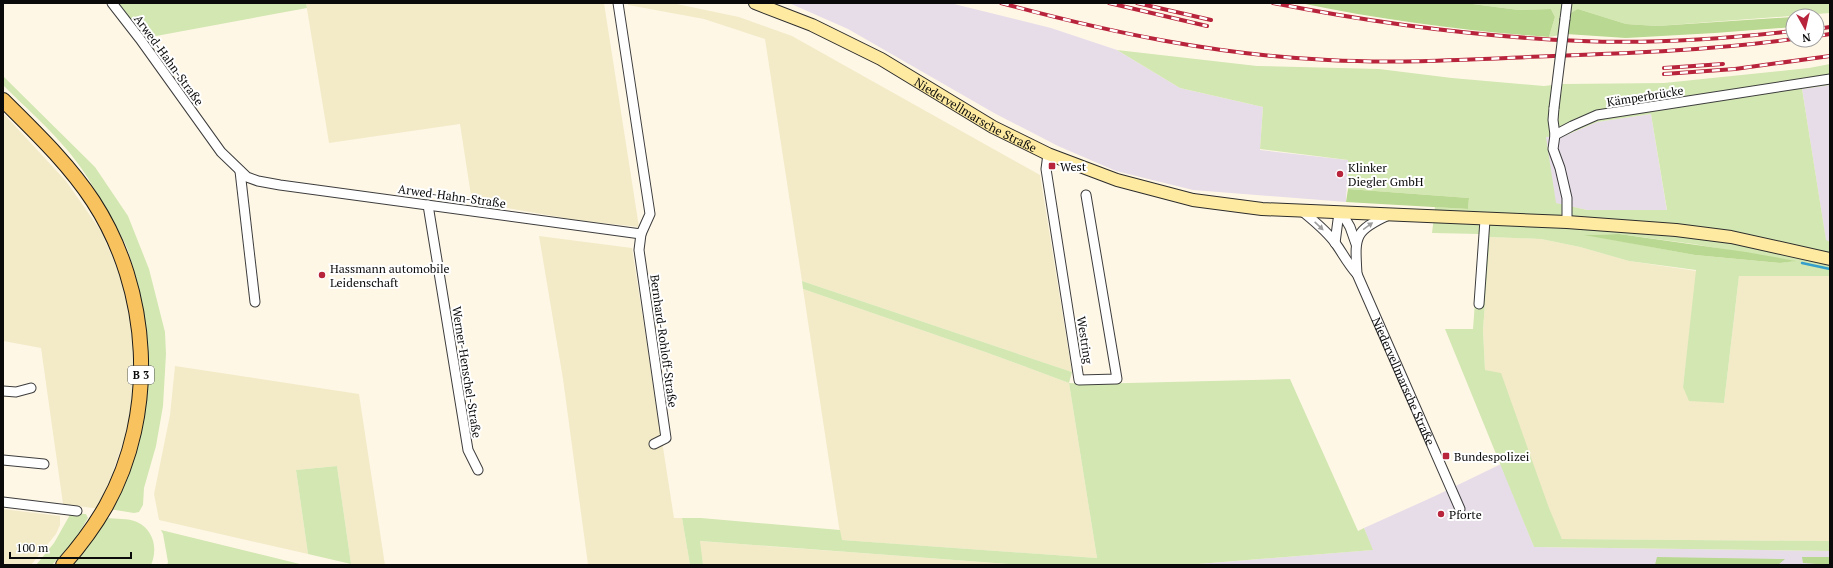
<svg xmlns="http://www.w3.org/2000/svg" width="1833" height="568" font-family="'PT Serif',serif">
	<style>
		.industrial { fill: #e7dde9 }
		.farmland { fill: #f3ebc8 }
		.green { fill: #d3e7b2; fill-rule: evenodd }
		.forest { fill: #b9d891 }
		.lines { fill: none; stroke-linecap: round; stroke-linejoin: round }
		.stream { stroke: #349fcb; stroke-width: 2.5 }
		.minor-casing { stroke: #3d3d3d; stroke-width: 11 }
		.secondary-casing { stroke: #2c2c2c; stroke-width: 14 }
		.primary-casing { stroke: #1b1b1b; stroke-width: 16 }
		.minor { stroke: #fff; stroke-width: 9 }
		.secondary { stroke: #ffeaa2; stroke-width: 12 }
		.primary { stroke: #f8c25e; stroke-width: 14 }
		.rail-casing { stroke: #b7243b; stroke-width: 4 }
		.rail { stroke: #fff; stroke-width: 2.5; stroke-dasharray: 8; stroke-linecap: butt }
		.minor-bridge-casing { stroke: #3d3d3d; stroke-width: 11; stroke-linecap: butt }
		.minor-bridge { stroke: #fff; stroke-width: 9 }
		.oneway { fill: #9d9d9d }
		.poi-dot { fill: #b7243b; stroke: #fff; stroke-width: 1.5 }
		.labels { text-anchor: middle; dominant-baseline: central; stroke-width: 4; stroke-linejoin: round; paint-order: stroke }
		.shield { fill: #fff; stroke: #545454; stroke-width: 1 }
		.shield-label { font-size: 11px; font-weight: bold; fill: #0a0a0a }
		.street-label { font-size: 12px; fill: #0a0a0a; stroke: #fff }
		.poi-label { font-size: 12px; fill: #0a0a0a; stroke: #fff; text-anchor: start }
	</style>
	<rect width="100%" height="100%" fill="#fff7e6"/>
	<path class="industrial" d="M789,3H950L1051,28L1117,50L1180,88L1263,107L1260,150L1348,160L1346,202L1193,190L1116,171L1058,146L994,113L848,29Z
		M1830,85V242L1826,241L1802,89Z
		M1651,114L1667,211L1587,210L1555,203L1545,137L1564,136L1597,122Z
		M1501,464L1534,547L1830,551V565H1186L1372,550L1364,528L1435,496Z"/>
	<path class="farmland" d="M306,3H604L639,227L576,220L472,202L460,124L329,143Z
		M628,3H672L739,17L792,36L1040,175L1072,372L802,281L765,39L704,19L628,5Z
		M3,113L66,181L101,231L127,291L135,334L137,373L127,431L100,509L63,504L41,348L3,341Z
		M539,236L632,248L674,518H682L690,565H588L563,379Z
		M1490,237L1541,239L1580,247L1629,261L1697,271L1683,387L1724,403L1739,276H1830V541L1562,539L1485,370L1483,330Z
		M803,289L988,353L1069,383L1097,558L841,540Z
		M175,366L359,394L385,565L351,564L337,466L296,470L308,554L159,520L154,494L170,415Z
		M3,509L60,516V525L56,534L31,565H3Z
		M699,541L861,553L1022,565H703Z"/>
	<path class="green" d="M112,3H306L307,8L140,39Z
		M1465,3H1830V13L1657,26L1626,24L1578,9L1566,34L1549,37L1555,17L1551,9L1519,10Z
		M1117,50L1257,66L1379,69L1452,78L1544,86L1561,84L1664,83L1809,68L1830,64V85L1802,89L1826,240L1830,242V276H1739L1724,403L1689,401L1683,387L1696,270L1629,261L1580,247L1541,239L1490,237L1483,330L1485,370L1501,373L1549,508L1562,539L1830,541V551L1534,547L1445,329H1473L1480,234L1432,233L1435,207L1468,209L1469,198L1348,189V160L1260,149L1263,107L1180,88ZM1651,114L1667,210H1587L1556,203L1546,137L1564,136L1597,122ZM1619,234L1693,244L1794,261L1780,263L1695,255L1587,235Z
		M3,76L95,167L128,216L149,269L165,332L166,354L163,406L156,446L144,488L143,505L139,512L134,513L109,509C129,481 137,449 143,416C153,363 145,299 127,248C124,240 119,232 114,224C101,199 87,174 69,152C49,128 25,107 3,85Z
		M802,281L1072,372L1069,383L1087,384L1290,379L1358,531L1364,528L1373,550L1186,565H1022L700,541L703,565H690L682,518H701L840,530L842,540L1097,558L1069,383L988,353L803,289Z
		M337,466L351,564L308,554L296,470Z
		M71,513L86,514L88,518L74,541L52,565H36L54,543Z
		M106,518C116,519 128,518 137,522C154,530 158,549 151,565H73Z
		M161,530L304,565H167L168,562L163,534Z"/>
	<path class="forest" d="M1300,3H1465L1519,10L1551,9L1555,17L1549,37C1466,31 1382,20 1300,3Z
		M1578,9L1626,24L1657,26L1793,17V27L1715,33L1626,38L1566,34L1571,13Z
		M1348,189L1469,198L1468,209L1346,202Z
		M1619,234L1746,252L1796,261L1780,263L1695,255L1584,235Z
		M1657,557L1785,559L1778,565H1655Z
		M1802,557H1830V565L1803,563Z"/>
	<g class="lines">
		<path class="stream" d="M1802,263L1830,269"/>
		<defs>
			<g id="minor">
				<path d="M112,3L140,39L221,152L247,177L258,181L280,185L641,234L650,214L618,3"/>
				<path d="M1565,19L1567,3"/>
				<path d="M1554,108L1553,120L1555,135L1553,149L1560,168L1567,198V222"/>
				<path d="M1555,135L1572,126L1597,115L1830,79"/>
				<path d="M1048,154L1046,169L1079,380L1117,379L1086,195"/>
				<path d="M240,171L255,302"/>
				<path d="M428,205L468,450L478,470"/>
				<path id="s1" d="M1302,211C1314,221 1327,231 1336,244C1343,254 1348,264 1357,274L1460,509"/>
				<path d="M641,234L639,250L666,438L654,444"/>
				<path d="M1335,243L1338,220L1342,213L1350,227L1356,244"/>
				<path d="M1357,274C1355,237 1353,231 1389,215"/>
				<path d="M1479,304L1485,220"/>
				<path d="M3,391L16,392L31,388"/>
				<path d="M3,460L44,464"/>
				<path d="M3,502L77,511"/>
			</g>
			<g id="secondary">
				<path id="s2" d="M755,3L812,25L881,59L993,127L1048,154L1117,180L1193,200L1262,209L1567,222L1676,230L1731,237L1830,259"/>
			</g>
			<path id="primary" d="M3,100C35,132 68,163 93,201C151,290 158,413 106,506C94,527 79,547 63,565"/>
		</defs>
		<use href="#minor" class="minor-casing"/>
		<use href="#secondary" class="secondary-casing"/>
		<use href="#primary" class="primary-casing"/>
		<use href="#minor" class="minor"/>
		<use href="#secondary" class="secondary"/>
		<use href="#primary" class="primary"/>
		<defs>
			<path id="rail" d="M1001,3C1108,32 1217,55 1328,60C1403,64 1478,59 1553,56C1633,53 1713,50 1793,39
				M1109,3L1207,26
				M1137,3L1211,20
				M1273,3C1375,23 1478,37 1582,41C1652,44 1724,39 1793,31
				M1817,29L1830,27
				M1817,36L1830,34
				M1664,68L1723,64
				M1664,74L1735,69L1830,56"/>
		</defs>
		<use href="#rail" class="rail-casing"/>
		<use href="#rail" class="rail"/>
		<defs>
			<path id="minor-bridge" d="M1554,108L1565,19"/>
		</defs>
		<use href="#minor-bridge" class="minor-bridge-casing"/>
		<use href="#minor-bridge" class="minor-bridge"/>
	</g>
	<defs><path id="oneway-solid" d="M-6-.8H1V-3.2L6.5 0L1 3.2V.8H-6Z"/></defs>
	<g class="oneway">
		<use href="#oneway-solid" transform="translate(1319 226) rotate(43)"/>
		<use href="#oneway-solid" transform="translate(1368 226) rotate(-36)"/>
	</g>
	<g class="poi-dot">
		<rect x="1048" y="162" width="8" height="8" rx="2"/>
		<circle cx="1340" cy="174" r="4"/>
		<circle cx="322" cy="275" r="4"/>
		<rect x="1442" y="452" width="8" height="8" rx="2"/>
		<circle cx="1441" cy="514" r="4"/>
	</g>
	<g class="labels">
		<rect class="shield" x="128" y="366" width="26" height="18" rx="3"/>
		<g class="shield-label">
			<text x="141" y="375">B 3</text>
		</g>
		<g class="street-label">
			<text transform="translate(169 60) rotate(54)">Arwed-Hahn-Straße</text>
			<text transform="translate(1645 96) rotate(-9)">Kämperbrücke</text>
			<text stroke="none"><textPath href="#s2" startOffset="248">Niedervellmarsche Straße</textPath></text>
			<text transform="translate(452 196) rotate(8)">Arwed-Hahn-Straße</text>
			<text transform="translate(1085 340) rotate(81)">Westring</text>
			<text transform="translate(664 341) rotate(82)">Bernhard-Rohloff-Straße</text>
			<text transform="translate(467 372) rotate(81)">Werner-Henschel-Straße</text>
			<text stroke="none"><textPath href="#s1" startOffset="201">Niedervellmarsche Straße</textPath></text>
		</g>
		<g class="poi-label">
			<text x="1060" y="166">West</text>
			<text x="1348" y="167">Klinker<tspan x="1348" dy="14">Diegler GmbH</tspan></text>
			<text x="330" y="268">Hassmann automobile<tspan x="330" dy="14">Leidenschaft</tspan></text>
			<text x="1454" y="456">Bundespolizei</text>
			<text x="1449" y="514">Pforte</text>
		</g>
	</g>
	<rect width="1833" height="568" fill="none" stroke="#0a0a0a" stroke-width="8"/>
	<g transform="translate(1805 28) rotate(172)"><circle r="19" fill="#ffffff" stroke="#9d9d9d"/>
	<path d="M0-3L7 15L0 10L-7 15Z" fill="#b7243b"/>
	<text y="-6" font-size="11" font-weight="bold" text-anchor="middle" fill="#0a0a0a">N</text>
	</g>
	<path d="M10 552v6h121v-6" fill="none" stroke="#0a0a0a" stroke-width="2"/>
	<text x="16" y="552" font-size="12" fill="#0a0a0a" stroke="#ffffff" stroke-width="3" paint-order="stroke">100 m</text>
</svg>
